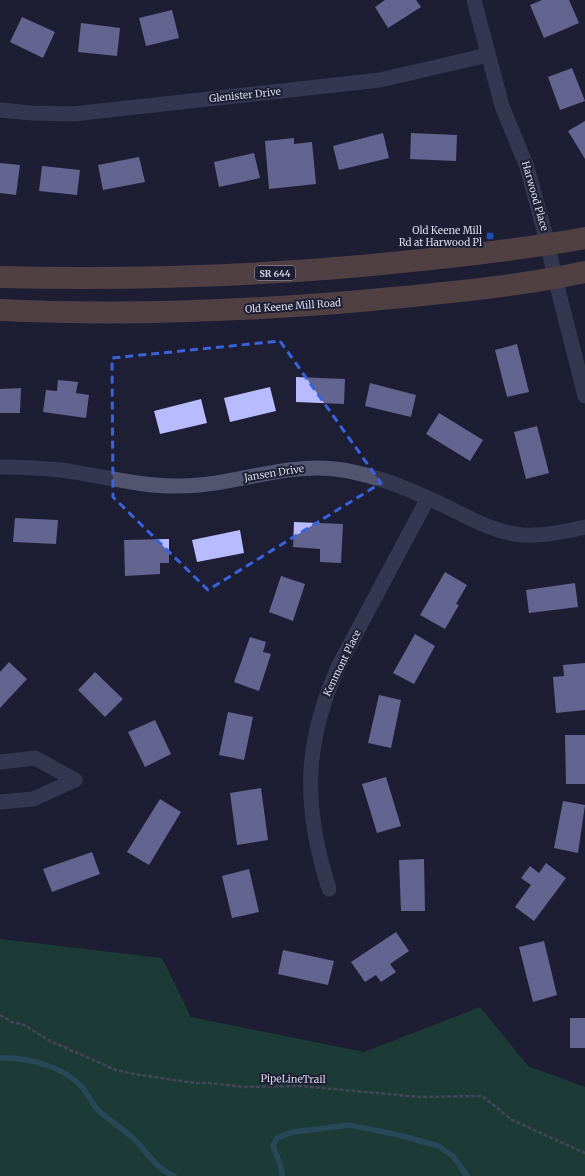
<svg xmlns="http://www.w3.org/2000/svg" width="585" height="1176" font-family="Merriweather,serif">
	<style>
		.forest { fill: #1b6038 }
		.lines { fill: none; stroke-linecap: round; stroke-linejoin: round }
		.stream { stroke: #357b83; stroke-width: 5.5 }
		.building { fill: #b8bbfe }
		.path { stroke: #757588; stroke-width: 2.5; stroke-dasharray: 4 2; stroke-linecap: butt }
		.minor { stroke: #53546f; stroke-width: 15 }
		.primary { stroke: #8e6855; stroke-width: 22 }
		.marked { fill: none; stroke: #3963db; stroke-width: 3; stroke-dasharray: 8 5; stroke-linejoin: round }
		.transit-dot { fill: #1a4fb4; stroke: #1e1e34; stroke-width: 1.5 }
		.labels { text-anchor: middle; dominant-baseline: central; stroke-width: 4; stroke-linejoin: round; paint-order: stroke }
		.shield { fill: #1e1e34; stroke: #a0a1b3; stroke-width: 1 }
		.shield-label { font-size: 9px; font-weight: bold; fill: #d8d9e9 }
		.street-label { font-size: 10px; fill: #d8d9e9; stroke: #1e1e34 }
		.poi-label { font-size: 10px; fill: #d8d9e9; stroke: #1e1e34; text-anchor: end }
	</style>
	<rect width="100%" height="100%" fill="#1e1e34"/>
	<path class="forest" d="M0,939L162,958L191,1017L364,1052L480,1007L528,1066L585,1087V1176H0Z"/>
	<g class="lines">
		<path class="stream" d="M0,1058C28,1057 62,1066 82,1087C88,1094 91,1103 98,1110C110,1121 125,1130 136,1141C148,1154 157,1169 174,1176
			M282,1176C284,1169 275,1154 273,1145L277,1138L293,1132L349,1125L399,1135L438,1146L453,1156L467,1176"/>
	</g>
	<path class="building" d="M385,0H416L421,7L388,28L375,7Z
		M542,0H569L579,23L544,38L530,5Z
		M172,10L179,38L146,46L139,18Z
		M22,17L55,32L43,58L10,42Z
		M81,23L120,28L117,56L78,52Z
		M572,68L585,101L560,110L548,77Z
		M585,121V159L568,131Z
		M383,133L389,158L339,170L333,146Z
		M411,133L457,135L456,161L410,159Z
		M294,138V144L312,142L316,184L269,189L265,141Z
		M254,153L260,178L219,187L214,162Z
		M139,157L145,182L103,190L98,165Z
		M0,163L20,165L16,195L0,193Z
		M42,166L80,170L77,195L39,191Z
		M517,344L529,392L507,397L495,350Z
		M296,377L345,379L344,404L296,402Z
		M58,380L78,382L76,393L89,395L86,418L43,412L46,390L57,391Z
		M370,383L416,395L411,417L365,406Z
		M270,387L276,411L230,422L224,398Z
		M21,388L20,413H0V389Z
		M201,399L207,423L160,434L154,411Z
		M439,413L483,440L470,461L426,434Z
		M537,426L549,473L526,479L514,432Z
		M15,518L58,520L56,544L13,542Z
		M294,522L343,524L341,563L320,562V549L293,547Z
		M240,530L244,553L197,562L192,540Z
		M169,539V563H160V574L125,576L124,540Z
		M445,572L467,585L456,604L459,605L445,629L420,615Z
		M281,576L305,584L293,621L269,612Z
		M575,583L578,607L529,613L526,590Z
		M415,634L435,646L414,684L393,673Z
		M250,637L266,642L263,652L271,654L259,691L234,682Z
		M9,662L27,679L0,708V672Z
		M585,663V710L556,713L553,677L564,676L563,665Z
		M95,672L123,699L105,717L78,690Z
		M379,695L401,700L391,748L368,743Z
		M228,712L253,717L244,760L219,755Z
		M155,720L171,754L145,767L128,732Z
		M565,735H585V784H566Z
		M386,777L401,826L377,833L362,784Z
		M261,788L268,840L237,845L230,793Z
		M160,799L181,812L149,865L127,852Z
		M563,801L585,805L578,853L554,848Z
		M92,852L100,874L52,892L43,869Z
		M424,859L425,911H401L399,860Z
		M546,863L566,878L534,921L515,907L531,885L521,878L530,866L539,873Z
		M249,869L259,912L232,918L222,876Z
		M396,932L409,951L390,964L396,972L381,982L376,975L365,982L351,962Z
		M544,941L557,995L533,1002L519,947Z
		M283,950L334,961L328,985L278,974Z
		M570,1018H585V1048H570Z"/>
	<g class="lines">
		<path class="path" d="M0,1015L12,1022L24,1025L50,1041L116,1070L134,1074L195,1083H209L244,1087L300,1086L420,1097L482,1096L512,1120L585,1153"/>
		<path class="minor" d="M474,0L502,106L527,167L548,245L555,278L585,396
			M0,110L31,113L73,114L380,80L488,55
			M0,467C20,467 41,468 60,470C100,475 139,487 180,486C233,486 282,463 335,469C368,473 400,485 430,499C460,512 489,532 522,535C544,536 565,532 585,527
			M0,762L35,758L75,780
			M0,802L33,799L75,780
			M329,889C303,807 303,744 339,665L428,498"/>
		<path class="primary" d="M0,277C134,280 268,276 402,262C463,256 525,249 585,238
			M0,310C124,316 248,311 372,300C443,293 515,287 585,272"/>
	</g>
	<path d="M0 0H585V1176H0ZM280,341L381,483L208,590L113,497L112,358Z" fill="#1e1e34" fill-opacity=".55" fill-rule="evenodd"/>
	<path class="marked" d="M280,341L381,483L208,590L113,497L112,358Z"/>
	<rect class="transit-dot" x="486" y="232" width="8" height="8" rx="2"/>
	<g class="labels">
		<rect class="shield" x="255" y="266" width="40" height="14" rx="3"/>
		<g class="shield-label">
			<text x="275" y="273">SR 644</text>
		</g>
		<g class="street-label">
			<text transform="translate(245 95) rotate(-6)">Glenister Drive</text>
			<text transform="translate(535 196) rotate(74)">Harwood Place</text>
			<text transform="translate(293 306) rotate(-4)">Old Keene Mill Road</text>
			<text transform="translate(274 473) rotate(-9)">Jansen Drive</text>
			<text transform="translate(342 663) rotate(-64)">Kenmont Place</text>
			<text transform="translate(293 1079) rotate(1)">PipeLineTrail</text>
		</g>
		<g class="poi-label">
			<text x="482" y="230">Old Keene Mill<tspan x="482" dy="12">Rd at Harwood Pl</tspan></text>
		</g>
	</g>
</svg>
